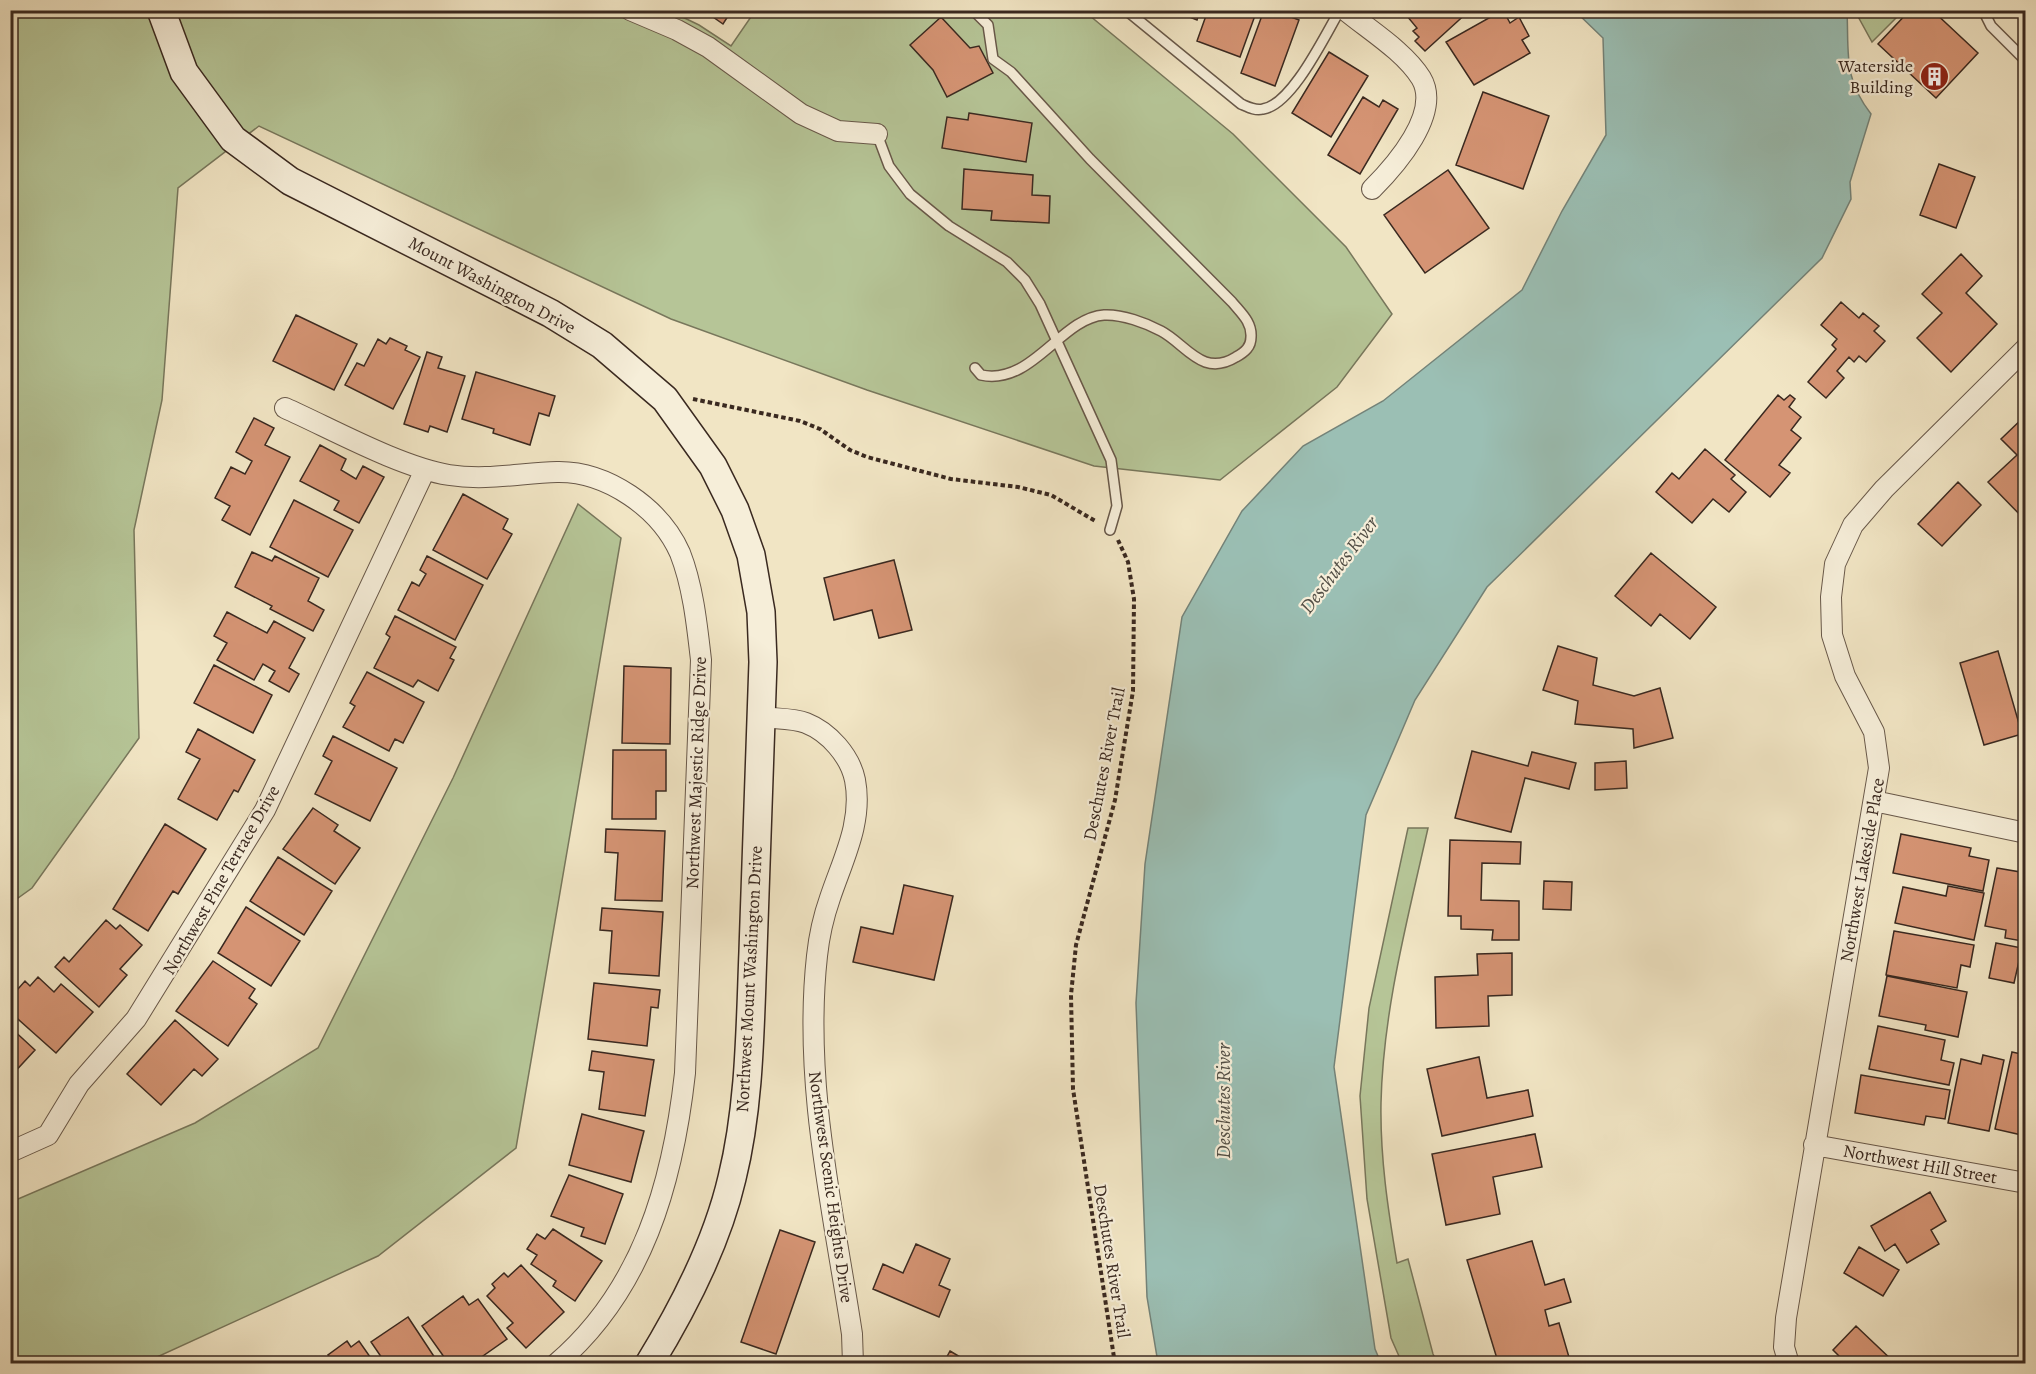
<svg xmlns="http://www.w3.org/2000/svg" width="2036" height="1374" font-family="Alegreya,serif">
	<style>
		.green { fill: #b6c597; stroke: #78775c; stroke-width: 1.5 }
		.water { fill: #9bbfb4; stroke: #748379; stroke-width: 1.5 }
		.building { fill: #d59474; stroke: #3a2920; stroke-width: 1.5 }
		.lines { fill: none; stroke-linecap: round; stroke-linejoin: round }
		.lane-casing { stroke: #685849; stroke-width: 12 }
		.street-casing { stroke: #685849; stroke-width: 22 }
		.secondary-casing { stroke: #3a2920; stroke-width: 30 }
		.path { stroke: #3a2920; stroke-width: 4; stroke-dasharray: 4.5 3; stroke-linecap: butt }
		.lane { stroke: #f6eed9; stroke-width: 9 }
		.street { stroke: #f6eed9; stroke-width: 20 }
		.secondary { stroke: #f6eed9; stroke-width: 27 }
		.labels { text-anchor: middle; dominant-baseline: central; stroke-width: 4.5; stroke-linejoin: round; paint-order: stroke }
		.poi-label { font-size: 18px; fill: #3a2920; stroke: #f6eed9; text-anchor: end }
		.street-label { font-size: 18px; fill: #3a2920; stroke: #f6eed9 }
		.water-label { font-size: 20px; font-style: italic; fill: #524e45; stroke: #f6eed9 }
	</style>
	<rect width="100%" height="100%" fill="#f1e5c4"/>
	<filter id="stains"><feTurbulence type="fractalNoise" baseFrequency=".00333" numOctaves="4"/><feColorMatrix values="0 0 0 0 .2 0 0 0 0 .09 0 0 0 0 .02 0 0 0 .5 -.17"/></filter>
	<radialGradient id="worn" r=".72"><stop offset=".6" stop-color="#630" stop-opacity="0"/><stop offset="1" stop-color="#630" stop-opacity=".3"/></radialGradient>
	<path class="green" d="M668,10L699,25L731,46L755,11H1084L1233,134L1346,247L1392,314L1337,387L1220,480L1094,466L867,390L671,319L259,126L178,188L162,400L134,530L139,738L32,888L11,903V11Z
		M1855,11H1903L1872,42Z
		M578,504L621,538L516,1148L378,1256L144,1363H11V1202L195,1123L318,1048L453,778Z
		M1408,828H1428C1408,918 1383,1010 1381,1103C1380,1157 1388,1210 1397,1263L1408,1259L1433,1354L1438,1363H1402L1391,1338L1367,1199L1360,1096L1369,1008Z"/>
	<path class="water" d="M1575,11H1847C1849,54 1843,78 1871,114L1850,182L1851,199L1822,258L1487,587L1415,700L1366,815L1334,1067L1375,1349L1381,1363H1158L1147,1297L1136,1003L1145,864L1182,617L1242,511L1303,446L1383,401L1522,290L1562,211L1606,135L1603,38Z"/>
	<path class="building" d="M703,10H732L723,24Z
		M1172,10H1200L1197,20Z
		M1208,10H1257L1240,57L1197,41Z
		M1264,10H1273L1299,20L1275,86L1241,73Z
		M1402,10H1470L1425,51L1415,41L1419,37L1413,31L1417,28Z
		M1503,10L1510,23L1519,17L1529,36L1522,40L1530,53L1474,85L1446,42Z
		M1910,10H1932L1978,53L1936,98L1878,44Z
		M941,17L970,48L979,46L993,73L947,97L933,70L910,45Z
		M1329,52L1368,76L1331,137L1292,113Z
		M1483,92L1549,116L1523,189L1456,165Z
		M1363,97L1379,107L1383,100L1398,109L1360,174L1328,155Z
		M969,113L1032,123L1026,162L942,148L947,117L968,120Z
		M1939,164L1975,177L1956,228L1920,215Z
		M964,169L1033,175L1032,195L1050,196L1049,223L991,220L992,211L962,209Z
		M1448,170L1489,228L1425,273L1384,215Z
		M1961,254L1982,276L1966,293L1997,324L1951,372L1917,338L1942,313L1922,294Z
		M1841,302L1859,318L1863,313L1879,326L1874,331L1885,341L1866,362L1859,356L1854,362L1849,357L1837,371L1844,378L1826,398L1808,382L1836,349L1832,345L1837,339L1821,325Z
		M296,315L357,344L334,390L273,361Z
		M390,338L407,346L405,350L420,357L393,409L345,385L357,363L364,366L378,339L386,344Z
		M427,352L442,357L438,368L465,376L447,432L430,426L428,432L404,424Z
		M476,372L555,396L549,416L539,413L530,445L493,433L494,429L462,419Z
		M1778,395L1784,400L1790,395L1795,399L1789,407L1801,417L1791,430L1801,438L1779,465L1790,473L1770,497L1725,460Z
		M2026,415V521L1988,482L2017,455L2001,439Z
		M254,418L274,428L265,445L290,457L250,535L222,520L230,506L215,498L231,467L245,474L252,461L236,452Z
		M320,445L346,459L341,470L356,479L363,466L384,477L359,523L334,510L339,501L300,481Z
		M1705,449L1735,475L1731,479L1746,492L1729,512L1713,499L1692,523L1656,492L1672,473L1679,479Z
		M1958,482L1981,505L1942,546L1918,524Z
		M463,494L508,519L503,529L512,534L487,579L433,550Z
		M294,500L353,530L328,577L270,547Z
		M252,552L272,561L275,556L319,578L308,601L324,610L313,631L270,609L272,606L235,587Z
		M1651,553L1716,607L1690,639L1660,614L1651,626L1615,596Z
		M427,556L483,585L455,640L398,610L412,582L419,586L426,574L420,570Z
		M894,560L912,630L879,638L872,610L834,620L824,578Z
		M227,612L267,633L274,621L305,638L289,668L299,674L289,692L269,681L275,671L263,664L254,680L217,660L227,643L214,636Z
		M395,616L456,647L450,658L454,660L438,691L418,680L413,687L374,668L390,637L386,634Z
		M1558,646L1597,658L1593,685L1634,696L1660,688L1673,738L1634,748L1633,729L1575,724L1578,701L1543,690Z
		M1998,651L2022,734L1984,745L1960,663Z
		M214,665L272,695L253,733L194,703Z
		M624,666L671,668L670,744L622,743Z
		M367,672L424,702L403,743L395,739L389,751L343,727L355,706L350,703Z
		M198,729L255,760L238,792L234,790L217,820L178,799L200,759L186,752Z
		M333,736L397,768L370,821L315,794L332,761L323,756Z
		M613,750H666V791H656V819H612Z
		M1472,751L1528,766L1532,752L1576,763L1569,789L1525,778L1511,832L1455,818Z
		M1626,761L1627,788L1595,790V763Z
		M313,808L338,825L334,831L360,848L335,884L283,849Z
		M165,824L206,849L178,894L173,891L148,931L113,909Z
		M606,829L665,831L662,901L615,900L618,853L605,852Z
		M1901,834L1971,848L1969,856L1989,860L1983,891L1893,873Z
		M1450,840L1521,842L1520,864L1482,863L1481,900L1519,901V940H1492L1493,930L1461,929V916H1448Z
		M278,857L332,891L304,935L250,901Z
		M1997,868L2026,873V922L2022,941L2005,938L2006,930L1985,926Z
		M1544,881L1572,882L1571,910L1543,909Z
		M904,885L953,896L934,980L853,962L861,927L893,934Z
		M1948,886L1984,893L1974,940L1895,923L1903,887L1946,896Z
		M246,907L300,941L271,986L218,953Z
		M602,908L663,912L659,976L609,973L612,931L600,930Z
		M106,920L116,929L120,925L142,945L120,969L127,975L99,1007L55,967L64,957L69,962Z
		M1894,931L1974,945L1970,967L1961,965L1957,988L1886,975Z
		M1996,943L2022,948L2014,983L1989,978Z
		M1512,953V995L1488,996L1489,1026L1436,1028L1435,977L1478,975L1477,954Z
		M213,961L255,989L249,998L257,1004L228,1046L176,1011Z
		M1887,976L1967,992L1958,1037L1925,1030L1926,1025L1879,1016Z
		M38,977L54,992L61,984L93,1012L56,1053L10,1012L15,1002L10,998L25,981L30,986Z
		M594,983L660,990L658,1008L651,1007L647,1046L588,1039Z
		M175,1020L218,1059L202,1076L194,1069L161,1105L127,1074Z
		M1878,1026L1945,1040L1941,1060L1954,1063L1949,1085L1869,1069Z
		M10,1027L35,1050L10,1077Z
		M592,1051L654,1060L645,1116L599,1109L604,1072L589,1070Z
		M2012,1052L2026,1055V1136L1995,1129Z
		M1983,1055L2004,1060L1989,1131L1948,1123L1961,1059L1981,1064Z
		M1479,1057L1487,1098L1528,1090L1533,1116L1442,1136L1427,1069Z
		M1861,1075L1950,1090L1945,1119L1926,1116L1924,1125L1855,1113Z
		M582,1114L644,1131L631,1182L569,1165Z
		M1535,1134L1542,1167L1493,1177L1500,1214L1446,1225L1432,1154Z
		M569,1175L623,1194L605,1244L581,1236L584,1228L551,1216Z
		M1930,1192L1946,1221L1931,1230L1939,1244L1907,1263L1895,1244L1885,1251L1871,1226Z
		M553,1229L602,1261L575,1301L553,1286L556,1281L531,1264L537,1255L527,1249L537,1234L545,1239Z
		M780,1230L815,1242L776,1354L741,1342Z
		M2021,1235L2026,1236V1281L2019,1280Z
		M1532,1241L1545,1285L1564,1279L1571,1302L1545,1310L1549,1326L1559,1323L1571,1364H1517L1515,1357L1498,1362L1467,1260Z
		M916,1244L950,1259L939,1285L950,1290L939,1317L873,1289L883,1264L903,1273Z
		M1859,1247L1899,1270L1883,1296L1844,1273Z
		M521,1265L564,1312L526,1348L507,1328L513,1323L487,1296L495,1288L492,1284L504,1273L508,1277Z
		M463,1296L469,1305L478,1299L507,1339L483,1356L484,1359L478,1364H449L422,1326Z
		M408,1317L439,1364H386L371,1342Z
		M1856,1326L1896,1364H1847L1833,1350Z
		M347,1341L351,1347L359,1341L375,1364H325L331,1359L328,1355Z
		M950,1351L972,1364H943Z"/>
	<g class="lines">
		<defs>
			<path id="lane" d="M973,10L988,25L993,59L1011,72L1090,159L1232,302C1241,313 1252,322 1251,337C1251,347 1245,352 1236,357C1202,378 1186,344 1161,331C1146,323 1122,314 1104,315C1061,318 1032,386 981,375L975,368
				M1126,10L1241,104C1248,107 1255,111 1263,109C1292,105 1325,35 1340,10
				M1983,10L1991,26L2026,61
				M877,134L889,166L910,194L949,226L1007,262L1025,280L1040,304L1111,460L1117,506L1110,530
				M2026,174V182"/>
			<path id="street" d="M630,10L677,30L708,47L801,114L838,131L877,134
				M1345,10C1369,30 1404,51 1421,78C1442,113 1395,166 1372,189
				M285,408C332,429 400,467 449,475C486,481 521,473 557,472C607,471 660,508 680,553C693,586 697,625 701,660L685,1073C673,1182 643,1290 556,1364
				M761,717C775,719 793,718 806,723C829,732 850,756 855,780C863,822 843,859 830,898C824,915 819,937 817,956C803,1083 833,1209 852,1334L853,1364
				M1874,801L2026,833
				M1814,1145L2026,1183
				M10,1152L48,1135L79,1084L136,1019L265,810L425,470
				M1789,1364L1784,1347L1786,1318L1879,768L1874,732L1845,676L1832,635L1831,597L1835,564L1853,525L1884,489L2026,348"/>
			<path id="secondary" d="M161,10L184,72L233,139L290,181L550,313L602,345L665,399L713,466L735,510L751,555L761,612L763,662C760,758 756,855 753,952C750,1027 750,1105 732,1178C717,1243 684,1307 649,1364"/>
		</defs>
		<use href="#lane" class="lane-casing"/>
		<use href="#street" class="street-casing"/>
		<use href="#secondary" class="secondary-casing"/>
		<path class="path" d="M693,399L800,421L820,429L850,450L867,457L951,479L1018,487L1051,495L1097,522
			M1115,1364L1073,1089L1071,995L1076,945L1115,800L1133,691L1134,599L1128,562L1118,540"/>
		<use href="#lane" class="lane"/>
		<use href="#street" class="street"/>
		<use href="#secondary" class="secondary"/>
	</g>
	<defs>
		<symbol id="building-disc" viewBox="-11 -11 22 22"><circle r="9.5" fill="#8f2418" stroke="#f6eed9"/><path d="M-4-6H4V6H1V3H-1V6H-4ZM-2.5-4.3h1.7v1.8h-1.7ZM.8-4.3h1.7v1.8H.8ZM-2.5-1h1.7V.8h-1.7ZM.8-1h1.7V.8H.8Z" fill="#fff"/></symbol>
	</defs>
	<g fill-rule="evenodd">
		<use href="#building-disc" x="1918" y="60" width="33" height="33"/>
	</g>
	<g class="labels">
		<g class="poi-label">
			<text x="1913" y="66">Waterside<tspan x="1913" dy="21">Building</tspan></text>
		</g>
		<g class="street-label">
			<text transform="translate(492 285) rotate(28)">Mount Washington Drive</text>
			<text transform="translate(1104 764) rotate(-79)">Deschutes River Trail</text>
			<text transform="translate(696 773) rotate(-88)">Northwest Majestic Ridge Drive</text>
			<text transform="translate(1862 870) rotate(-80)">Northwest Lakeside Place</text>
			<text transform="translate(221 880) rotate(-60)">Northwest Pine Terrace Drive</text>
			<text transform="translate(749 979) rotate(-87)">Northwest Mount Washington Drive</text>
			<text transform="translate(1920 1164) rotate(10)">Northwest Hill Street</text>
			<text transform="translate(831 1187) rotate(82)">Northwest Scenic Heights Drive</text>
			<text transform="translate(1112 1261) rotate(81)">Deschutes River Trail</text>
		</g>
		<g class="water-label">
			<text transform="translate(1339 565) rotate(-53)">Deschutes River</text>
			<text transform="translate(1223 1101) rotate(-90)">Deschutes River</text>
		</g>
	</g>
	<rect width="2036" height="1374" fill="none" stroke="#f1e5c4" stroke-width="36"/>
	<rect x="12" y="12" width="2012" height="1350" fill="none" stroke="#3a2920" stroke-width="3"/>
	<rect x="18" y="18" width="2000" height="1338" fill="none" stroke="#3a2920" stroke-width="1.5"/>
	<rect width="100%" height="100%" filter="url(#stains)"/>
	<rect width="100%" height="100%" fill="url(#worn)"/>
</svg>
